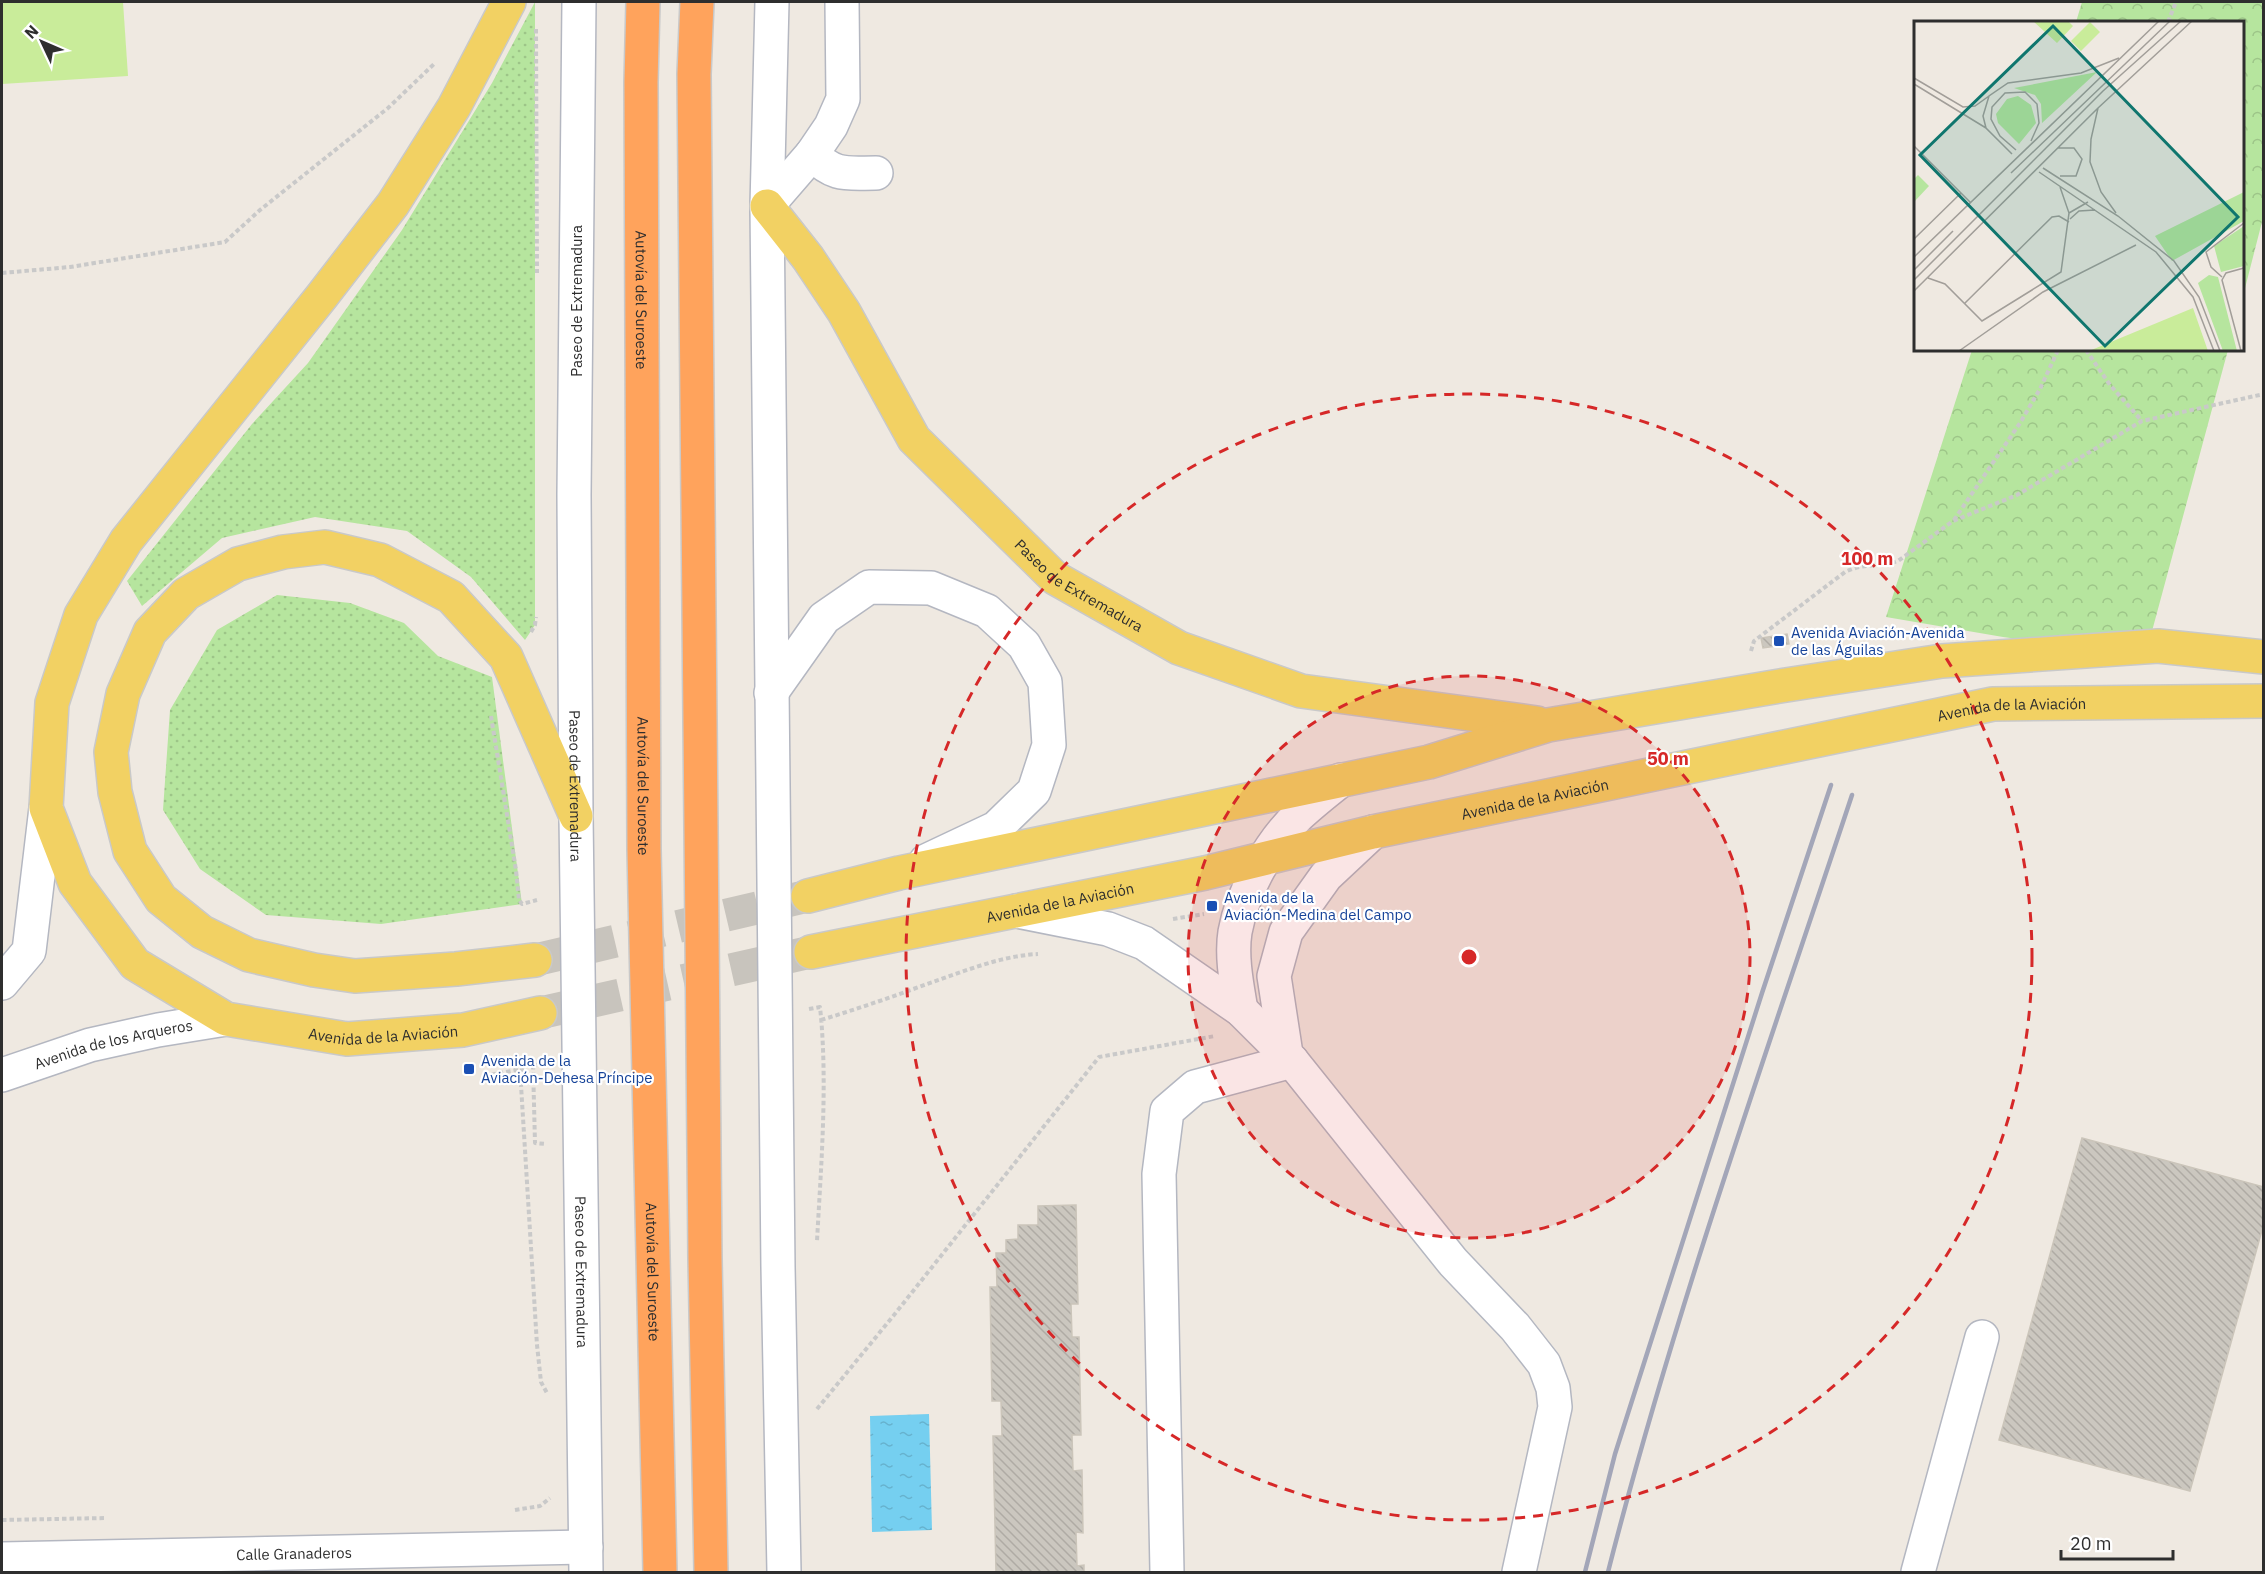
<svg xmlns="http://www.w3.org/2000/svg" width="2265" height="1574" font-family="'IBM Plex Sans',sans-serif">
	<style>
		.grass { fill: url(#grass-dots) }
		.park { fill: url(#park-crowns) }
		.pitch { fill: #c9ec9a }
		.water { fill: url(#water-ripples) }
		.building { fill: url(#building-back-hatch); stroke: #cbc5ba; stroke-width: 1.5 }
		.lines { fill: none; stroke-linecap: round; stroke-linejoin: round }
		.major-tunnel { stroke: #c8c4bd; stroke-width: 33; stroke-dasharray: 33 16; stroke-linecap: butt }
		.minor-casing { stroke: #b4b7c1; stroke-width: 36 }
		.major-casing { stroke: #c9c9c9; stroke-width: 36 }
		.highway-casing { stroke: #c9c9c9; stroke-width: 36 }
		.path { stroke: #c9c9c9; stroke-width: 4; stroke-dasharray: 4.5 3; stroke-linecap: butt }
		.minor { stroke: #fff; stroke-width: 33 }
		.major { stroke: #f2d163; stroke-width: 33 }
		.highway { stroke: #ffa35c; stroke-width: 33 }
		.rail { stroke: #a3a6b8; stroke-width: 4.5 }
		.ring { fill: none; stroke: #d62828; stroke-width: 3; stroke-dasharray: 10 8 }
		.transit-dot { fill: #1a4fb4; stroke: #fff; stroke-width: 2 }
		.labels { text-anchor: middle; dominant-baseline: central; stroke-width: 4.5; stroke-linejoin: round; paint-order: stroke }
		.street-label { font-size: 15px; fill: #2e2e2e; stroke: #fff }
		.transit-label { font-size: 15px; fill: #164399; stroke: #fff; text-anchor: start }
		.inset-road { fill: none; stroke: #a29e99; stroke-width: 1.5 }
		.view { fill: #0f766e; fill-opacity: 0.15; stroke: #0f766e; stroke-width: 3 }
		.inset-edge { fill: none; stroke: #2e2e2e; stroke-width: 3 }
		.centre { fill: #d62828; stroke: #fff; stroke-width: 3 }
		.ring-label { font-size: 18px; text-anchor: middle; font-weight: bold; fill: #d62828; stroke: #fff; stroke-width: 4.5; stroke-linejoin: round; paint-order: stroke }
	</style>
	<defs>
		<pattern id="grass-dots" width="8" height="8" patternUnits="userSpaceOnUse" patternTransform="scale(1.5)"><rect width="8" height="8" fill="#b6e59e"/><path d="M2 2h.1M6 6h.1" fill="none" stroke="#9dc588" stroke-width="1.8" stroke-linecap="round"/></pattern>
		<pattern id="park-crowns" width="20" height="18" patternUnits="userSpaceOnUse" patternTransform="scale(1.5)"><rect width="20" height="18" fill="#b6e59e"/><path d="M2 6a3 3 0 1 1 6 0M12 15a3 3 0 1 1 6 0" fill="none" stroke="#9dc588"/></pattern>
		<pattern id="water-ripples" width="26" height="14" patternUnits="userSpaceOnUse" patternTransform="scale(1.5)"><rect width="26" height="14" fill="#75cff0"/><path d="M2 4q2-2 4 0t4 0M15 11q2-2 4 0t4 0" fill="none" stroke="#66b2ce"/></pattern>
		<pattern id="building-back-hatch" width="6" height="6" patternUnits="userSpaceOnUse" patternTransform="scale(1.5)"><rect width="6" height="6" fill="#cbc7bf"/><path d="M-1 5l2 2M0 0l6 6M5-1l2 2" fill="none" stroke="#afaba4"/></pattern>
	</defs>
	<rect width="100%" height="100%" fill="#efe9e1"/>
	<path class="grass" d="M535,2V625L525,640L471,577L407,531L315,517L222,538L142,606L127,581L252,424L308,363L402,230L492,83Z
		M277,595L350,603L404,623L438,656L492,677L522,904L381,924L266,915L200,869L163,810L170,710L217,630Z"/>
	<path class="park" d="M2082,2H2263V218L2243,296L2242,22H2076Z
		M1972,350H2228L2145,657L2003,637L1886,617Z"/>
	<path class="pitch" d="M2,2H123L128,76L2,84Z"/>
	<path class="water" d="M929,1414L932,1530L872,1532L870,1416Z"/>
	<path class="building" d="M1787,634L1789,644L1763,648L1761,638Z
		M2082,1138L2264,1187V1223L2190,1491L1999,1440Z
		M1076,1205L1078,1304H1071L1072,1337H1079L1081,1435H1072L1073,1471L1082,1470L1083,1533L1076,1532L1077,1566L1084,1565V1572H996L993,1436H1002L1001,1401H992L990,1287H997L996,1253H1006V1240L1018,1239V1225H1038V1206Z"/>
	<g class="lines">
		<path class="major-tunnel" d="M535,960L808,896
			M540,1013L811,952"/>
		<defs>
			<g id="minor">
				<path id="s1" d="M579,2L574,495L576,816L586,1572"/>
				<path d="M772,2L767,206L778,1267L784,1572"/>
				<path d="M812,154C835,177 846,173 876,173"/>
				<path d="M767,206L812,154L831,126L843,99L842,2"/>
				<path d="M771,693L824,618L869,587L931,588L987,611L1024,645L1045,682L1049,745L1034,791L996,828L926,861"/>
				<path d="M1017,911L1108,929L1144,943L1241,1010L1292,1061L1453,1262L1515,1327L1544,1364L1553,1388L1555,1407L1519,1572"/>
				<path d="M2,983L29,951L46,808"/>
				<path d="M1241,1010C1237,986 1231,957 1235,932C1242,893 1269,843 1299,815C1312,803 1327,791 1341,780"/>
				<path d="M1286,1054L1274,976L1286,932L1326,876L1373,832"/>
				<path id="s2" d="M2,1075L90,1045L158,1030L226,1019"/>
				<path id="s3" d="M2,1559L586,1547"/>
				<path d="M1167,1572L1159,1174L1167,1111L1195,1087L1292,1061"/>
				<path d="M1918,1572L1982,1337"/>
			</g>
			<g id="major">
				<path id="s4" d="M509,2L454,107L393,204L322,296L126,541L81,615L52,703L46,808L75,883L135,964L226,1019L347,1039L463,1030L540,1013"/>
				<path id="s5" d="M767,206L808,258L844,312L914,439L1055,578L1179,648L1301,691L1537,723"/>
				<path d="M808,896L899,873L1429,762L1548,725L1786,685L1942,661L2158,646L2264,657"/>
				<path id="s6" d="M811,952L1205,873L1373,832L1993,704L2264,701"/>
				<path d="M535,960L456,969L355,976L314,970L249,955L202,932L161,899L130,851L115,792L111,752L123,694L150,632L186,594L238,564L283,552L325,547L380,560L451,597L506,657L576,816"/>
			</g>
			<g id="highway">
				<path id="s7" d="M643,2L641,82L644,850L660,1572"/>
				<path d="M697,2L694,74L705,1259L711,1572"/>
			</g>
		</defs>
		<use href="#minor" class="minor-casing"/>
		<use href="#major" class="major-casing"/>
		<use href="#highway" class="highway-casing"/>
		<path class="path" d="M2168,22L2176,2
			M536,29L537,273
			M2,273L70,267L225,242L260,210L388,108L434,64
			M2086,350L2110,385L2142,421
			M1954,520L2020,423L2040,389L2058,350
			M531,632L535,625L536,617
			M1751,651L1754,641L1845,572C1866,562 1879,568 1898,561L1953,521L2017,495L2142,421L2264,394
			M491,716L516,870L519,900L522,904L537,900
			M1173,919L1204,914
			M809,1009L820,1007C828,1081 821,1167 817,1241
			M821,1020C857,1009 892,997 927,984C963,972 999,956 1038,954
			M533,1065L535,1143L546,1144
			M537,1065L529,1064L522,1069L521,1085L537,1345L541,1382L547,1393
			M484,1076L522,1069
			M817,1409L894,1315L1099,1057L1215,1036
			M515,1510L540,1506L550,1498
			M2,1520L106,1518"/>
		<use href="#minor" class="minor"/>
		<use href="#major" class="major"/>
		<use href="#highway" class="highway"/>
		<path class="rail" d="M1585,1572L1615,1454L1762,993L1831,785
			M1608,1572C1675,1309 1767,1052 1852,795"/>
	</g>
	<circle cx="1469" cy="957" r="281" fill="#d62828" fill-opacity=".12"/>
	<g class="ring">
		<circle cx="1469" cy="957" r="281"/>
		<circle cx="1469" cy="957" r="563"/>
	</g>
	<g class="transit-dot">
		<rect x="1773" y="635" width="12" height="12" rx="3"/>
		<rect x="1206" y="900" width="12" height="12" rx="3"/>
		<rect x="463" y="1063" width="12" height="12" rx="3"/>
	</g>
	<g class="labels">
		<g class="street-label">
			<text transform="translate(576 301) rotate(-90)">Paseo de Extremadura</text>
			<text stroke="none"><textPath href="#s7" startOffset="298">Autovía del Suroeste</textPath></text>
			<text stroke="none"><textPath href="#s5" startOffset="498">Paseo de Extremadura</textPath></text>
			<text stroke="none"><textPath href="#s6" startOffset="1226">Avenida de la Aviación</textPath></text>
			<text stroke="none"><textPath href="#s1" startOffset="784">Paseo de Extremadura</textPath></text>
			<text stroke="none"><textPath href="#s7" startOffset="784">Autovía del Suroeste</textPath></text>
			<text stroke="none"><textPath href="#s6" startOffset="740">Avenida de la Aviación</textPath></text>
			<text stroke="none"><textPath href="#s6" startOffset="254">Avenida de la Aviación</textPath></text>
			<text stroke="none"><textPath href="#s4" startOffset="1394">Avenida de la Aviación</textPath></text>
			<text stroke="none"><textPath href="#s2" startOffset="116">Avenida de los Arqueros</textPath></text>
			<text stroke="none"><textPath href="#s1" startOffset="1270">Paseo de Extremadura</textPath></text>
			<text stroke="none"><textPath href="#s7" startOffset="1270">Autovía del Suroeste</textPath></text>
			<text stroke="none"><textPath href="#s3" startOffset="292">Calle Granaderos</textPath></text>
		</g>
		<g class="transit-label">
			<text x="1791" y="632">Avenida Aviación-Avenida<tspan x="1791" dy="17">de las Águilas</tspan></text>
			<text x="1224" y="897">Avenida de la<tspan x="1224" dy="17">Aviación-Medina del Campo</tspan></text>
			<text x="481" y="1060">Avenida de la<tspan x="481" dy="17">Aviación-Dehesa Príncipe</tspan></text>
		</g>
	</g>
	<g transform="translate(1914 21)">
		<rect width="330" height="330" fill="#efe9e1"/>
		<path d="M183,51L128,102L127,83L121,74L100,67ZM104,75L117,84L122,102L105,123L84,102L82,93L93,78Z" fill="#b6e59e"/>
		<path d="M4,154L15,165L0,181V158ZM330,171V200L258,240L241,215ZM330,205V245L307,251L300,225ZM295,254L304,256L323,330H309L284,262Z" fill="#b6e59e"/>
		<path d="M119,0H154L159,5L143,22ZM176,1L186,11L167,30L157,20ZM279,287L294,330H175Z" fill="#c9ec9a"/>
		<path class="inset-road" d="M0,57L49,86L61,85L75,75M0,63L72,107M184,87L177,118L176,141L187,171L202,192M0,125L56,181M144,127H160L168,138L162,155H146M102,129L86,115L77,98L78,86L91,72L111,71L123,83L125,102L117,120M98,133L72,107L69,95L75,75L94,62L167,52L205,37M129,147L204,195L260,240L285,276L306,330M125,151L242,231L279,276L300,330M97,152L256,0M155,192L174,181M156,198L165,190L181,189M0,218L47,172M0,236L245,0M0,249L39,210M308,256L297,246L292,231L330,202M14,257L31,263L68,300L147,251L155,192L146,166M0,259L189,70L267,0M0,270L184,87L278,0M51,282L138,196L145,195L155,201M45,330L129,271L222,224M327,330L308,259L312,252L330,247"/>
		<path class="view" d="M139,5L324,196L191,325L6,134Z"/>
		<rect width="330" height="330" class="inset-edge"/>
	</g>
	<circle cx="1469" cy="957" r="9" class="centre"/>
	<g class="ring-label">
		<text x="1867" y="565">100 m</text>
		<text x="1668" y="765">50 m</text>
	</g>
	<rect width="2265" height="1574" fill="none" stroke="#2e2e2e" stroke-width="6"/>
	<g transform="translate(42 42) rotate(314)" stroke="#ffffff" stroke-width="4.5" paint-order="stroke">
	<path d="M0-4.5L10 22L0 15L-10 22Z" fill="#2e2e2e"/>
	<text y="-9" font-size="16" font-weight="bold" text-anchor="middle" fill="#2e2e2e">N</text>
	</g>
	<path d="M2061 1550v9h112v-9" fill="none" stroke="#2e2e2e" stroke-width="3"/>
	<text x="2070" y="1550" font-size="18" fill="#2e2e2e" stroke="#ffffff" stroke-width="4.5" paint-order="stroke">20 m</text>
</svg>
